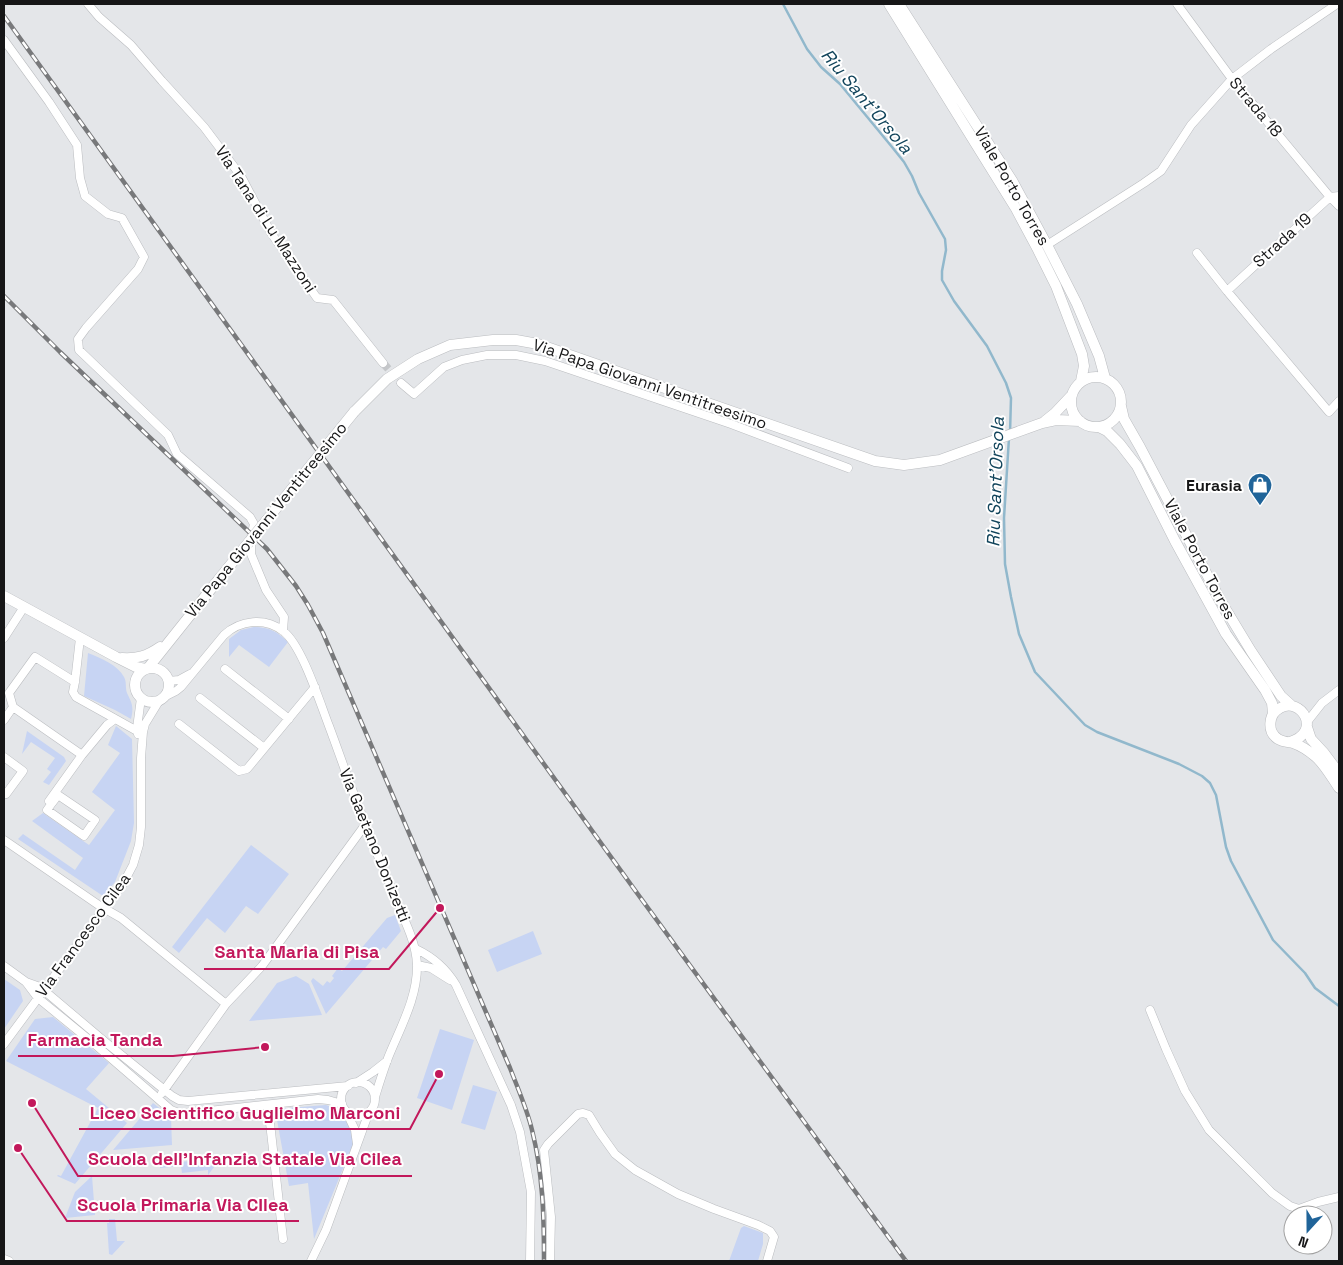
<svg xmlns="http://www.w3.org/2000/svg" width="1343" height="1265" font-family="'Space Grotesk',sans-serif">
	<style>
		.green { fill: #c7d4f3 }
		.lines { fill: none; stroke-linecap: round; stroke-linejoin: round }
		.stream { stroke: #91b8cc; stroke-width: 2.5 }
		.minor-tunnel { stroke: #c5c7ca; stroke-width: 8; stroke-dasharray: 8 4; stroke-linecap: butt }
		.minor-casing { stroke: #bbbdc0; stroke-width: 9 }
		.major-casing { stroke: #bbbdc0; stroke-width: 11 }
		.minor { stroke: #fff; stroke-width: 8 }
		.major { stroke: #fff; stroke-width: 10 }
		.rail-casing { stroke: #78797b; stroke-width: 4.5 }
		.rail { stroke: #fff; stroke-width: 2.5; stroke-dasharray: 8; stroke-linecap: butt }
		.major-bridge-casing { stroke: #bbbdc0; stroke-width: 11; stroke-linecap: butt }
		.major-bridge { stroke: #fff; stroke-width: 10 }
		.labels { text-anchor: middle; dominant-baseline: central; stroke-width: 4; stroke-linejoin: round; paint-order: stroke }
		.street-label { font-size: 16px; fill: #161617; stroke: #fff }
		.poi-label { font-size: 16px; font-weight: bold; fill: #161617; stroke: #fff; text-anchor: end }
		.water-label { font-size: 18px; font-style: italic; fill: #11445b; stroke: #fff }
		.leader { fill: none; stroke: #c2185b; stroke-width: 2 }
		.callout-dot { fill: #c2185b; stroke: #fff; stroke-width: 2 }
		.callout-label { font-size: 18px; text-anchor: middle; font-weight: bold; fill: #c2185b; stroke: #fff; stroke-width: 4; stroke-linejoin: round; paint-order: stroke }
	</style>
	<rect width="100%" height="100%" fill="#e4e6e9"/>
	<path class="green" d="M254,627C269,627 278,632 288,642L269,667L239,645L229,657V639L241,630Z
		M88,653C101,658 118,665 124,677C127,682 125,688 127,693C132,703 134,707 131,719L115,710L84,696Z
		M116,726L132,739L134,823L131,841L115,882L103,896L18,839L23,834L75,870L83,858L32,821L43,813L89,845L115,810L92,792L120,753L108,745Z
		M27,731L64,757L66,761L49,785L43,782L51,772L47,769L55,758L31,742L22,754Z
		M251,845L289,874L258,914L246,906L225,933L207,918L179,953L172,947Z
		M395,915L401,931L386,949L383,947L326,1014L311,981L313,978L323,986L327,981L330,983L334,978L332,976L338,968L342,971L387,918Z
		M533,931L542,954L497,972L488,950Z
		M296,976L309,984L322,1015L249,1021L277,983Z
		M4,979L20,990L23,1001L4,1029Z
		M53,1017L109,1063L86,1089L127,1123L75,1184L57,1176L58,1175L61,1176L98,1108L6,1061L35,1019Z
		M440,1029L474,1040L452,1110L417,1098Z
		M473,1085L497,1092L485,1130L461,1123Z
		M153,1103L171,1117L172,1145L113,1150Z
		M326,1105C345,1112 350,1123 354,1142L314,1239L308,1183L289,1186L275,1109Z
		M221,1158L208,1175V1170L182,1173L181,1166L160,1168V1162L180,1161V1162Z
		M92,1176L95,1215L65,1218L75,1192Z
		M109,1219H115L117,1241H125L112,1255L109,1254L107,1223H109Z
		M744,1226L763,1233V1244L758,1261H729L741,1228Z"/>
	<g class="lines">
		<path class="stream" d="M783,4L807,49L821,67L840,84L892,147L904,162L912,176L919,193L945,239L946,250L942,271V280L954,301L987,346L1006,383L1011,398L1010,433
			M1009,438L1004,518L1005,564L1011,597L1019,634L1035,672L1085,725L1097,732L1179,764L1202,776L1210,783L1216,795L1226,847L1231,861L1273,940L1305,973L1315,988L1339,1006"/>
		<path class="minor-tunnel" d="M383,363L401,383"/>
		<defs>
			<path id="minor" d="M88,4L99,17L131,45L162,81L204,127L241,176L271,233L317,298L333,300L383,363
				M1177,4L1232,79L1330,197L1339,206
				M4,40L49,102L77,145L80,178L85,196L108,214L122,218L144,257L138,269L86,328L78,339L79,350L168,435L177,454L250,517L254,524L251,538V554L266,590L284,617L283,631
				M1047,245L1144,183L1161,171L1191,125L1232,79L1271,49L1337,4
				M1197,253L1227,291L1329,412L1339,401
				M1227,291L1330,197L1339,196
				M401,383L414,394L444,367L462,360L487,355H516L545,361L731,424L848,468
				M4,638L24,607
				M80,638L75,682L73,692L76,697L137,731
				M225,669L289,719
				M169,681L179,680L190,674
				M166,696L176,691L181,687L224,635C240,620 265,617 283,631C302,645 320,703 329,726C341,758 352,791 365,823C376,853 390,883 402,914C409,930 416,946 417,964C418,997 400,1028 388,1058C383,1071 379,1084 375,1097
				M200,698L264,748
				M13,707L9,693L35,657L75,682
				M13,707L82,755
				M4,720L13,707
				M1307,722L1322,703L1339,690
				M179,724L239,771L247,769L315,687
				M138,734L137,728L141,698
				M4,757L23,771L6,794L4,793
				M52,803L58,795L95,820L84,836L47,810L52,803L49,801L82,755L107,725L115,719
				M4,840L100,906L121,918L226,1004
				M416,949C433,957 446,968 456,985L511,1105L520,1132L531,1192L530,1261
				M417,965L431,968L450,980
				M4,966L26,982L40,987L104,1041L172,1096L179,1100L188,1101L348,1086
				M26,982L38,998L98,1047L171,1110L179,1113H191L318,1099L328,1100L342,1104
				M1150,1010L1166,1049L1185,1091L1209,1130L1272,1193L1290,1206L1299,1209L1318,1202L1339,1197
				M4,1044L124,882L133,865L139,845L141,827V758L143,732L145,724L159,701
				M341 1099a17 17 0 1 1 34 0a17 17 0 1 1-34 0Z
				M356,1083L373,1072L387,1061
				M162,1093L226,1004L262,966L365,825
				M268,1105L283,1239
				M347,1113L355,1130L357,1144
				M4,1259L9,1261
				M311,1261L326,1230L369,1112
				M550,1261L551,1217L544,1150L548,1144L578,1114L583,1113L589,1115L600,1133L615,1154L635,1170L678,1194L714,1209L758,1225L770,1231L774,1237L767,1261"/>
			<path id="major" d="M889,4L1015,207L1038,250L1056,286L1082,354L1084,366L1081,381
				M899,4L1013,182L1047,245L1077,304L1099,356L1105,378
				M1071 402a25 25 0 1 1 50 0a25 25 0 1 1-50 0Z
				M1121,406L1124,419L1140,447L1222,603L1251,651L1281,696L1291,705
				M354,412L387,379L418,359L450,345L493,340H516L538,344L875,461L904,465L940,460L1042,423L1056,420L1080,421
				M1045,421L1055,413L1071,396
				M1099,427L1107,431L1120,444L1137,466L1175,541L1226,634L1265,690L1272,703L1273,713
				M4,596L116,657L136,667L145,669
				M122,658C137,659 147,656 160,647
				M135 685a17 17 0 1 1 34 0a17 17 0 1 1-34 0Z
				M148,668L219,579
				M1307,727L1311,739L1324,753L1339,773
				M1290,742C1323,732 1301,696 1280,708C1268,714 1267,732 1278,739C1283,742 1288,742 1293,743C1302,746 1309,751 1316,757C1325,765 1332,778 1339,788"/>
		</defs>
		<use href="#minor" class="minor-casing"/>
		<use href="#major" class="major-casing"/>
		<use href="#minor" class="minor"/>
		<use href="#major" class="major"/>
		<defs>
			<path id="rail" d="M4,16L637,893L906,1261
				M4,296L60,352L267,549L296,586L308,605L323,633L510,1068C518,1089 527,1109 532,1130C543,1174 544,1217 544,1261"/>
		</defs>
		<use href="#rail" class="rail-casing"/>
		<use href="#rail" class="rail"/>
		<defs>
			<path id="major-bridge" d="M219,579L354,412"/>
		</defs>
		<use href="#major-bridge" class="major-bridge-casing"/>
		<use href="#major-bridge" class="major-bridge"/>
	</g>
	<defs>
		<symbol id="shop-pin" viewBox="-11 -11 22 30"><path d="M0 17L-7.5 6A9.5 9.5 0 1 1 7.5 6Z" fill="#206499" stroke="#fff"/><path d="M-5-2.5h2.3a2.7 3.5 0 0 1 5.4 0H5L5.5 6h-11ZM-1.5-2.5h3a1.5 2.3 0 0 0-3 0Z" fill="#fff"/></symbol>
	</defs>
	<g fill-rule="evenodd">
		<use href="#shop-pin" x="1246" y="471" width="28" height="38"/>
	</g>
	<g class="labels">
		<g class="street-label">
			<text transform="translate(1256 107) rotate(50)">Strada 18</text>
			<text transform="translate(1012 186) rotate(60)">Viale Porto Torres</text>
			<text transform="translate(266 219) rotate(57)">Via Tana di Lu Mazzoni</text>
			<text transform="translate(1282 240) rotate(-42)">Strada 19</text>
			<text transform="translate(650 384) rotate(19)">Via Papa Giovanni Ventitreesimo</text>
			<text transform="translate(266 520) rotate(-51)">Via Papa Giovanni Ventitreesimo</text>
			<text transform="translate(1200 559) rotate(62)">Viale Porto Torres</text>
			<text transform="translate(375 845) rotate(68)">Via Gaetano Donizetti</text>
			<text transform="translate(83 935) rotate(-54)">Via Francesco Cilea</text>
		</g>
		<g class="poi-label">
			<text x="1242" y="485">Eurasia</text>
		</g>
		<g class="water-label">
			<text transform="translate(867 101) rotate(50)">Riu Sant'Orsola</text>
			<text transform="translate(995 482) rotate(-88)">Riu Sant'Orsola</text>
		</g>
	</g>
	<path class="leader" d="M440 908L389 969H204M265 1047L173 1056H18M439 1074L410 1129H79M32 1103L78 1176H412M18 1148L67 1221H299"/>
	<g class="callout-dot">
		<circle cx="440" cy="908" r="5"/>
		<circle cx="265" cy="1047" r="5"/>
		<circle cx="439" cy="1074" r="5"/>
		<circle cx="32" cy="1103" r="5"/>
		<circle cx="18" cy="1148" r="5"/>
	</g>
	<g class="callout-label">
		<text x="297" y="958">Santa Maria di Pisa</text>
		<text x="95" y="1046">Farmacia Tanda</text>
		<text x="245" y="1119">Liceo Scientifico Guglielmo Marconi</text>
		<text x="245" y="1165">Scuola dell'Infanzia Statale Via Cilea</text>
		<text x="183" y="1211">Scuola Primaria Via CIlea</text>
	</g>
	<rect width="1343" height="1265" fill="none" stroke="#161617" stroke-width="10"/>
	<g transform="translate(1308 1230) rotate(201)"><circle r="24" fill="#ffffff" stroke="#a2a2a2"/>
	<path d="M0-4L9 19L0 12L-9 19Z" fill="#206499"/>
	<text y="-8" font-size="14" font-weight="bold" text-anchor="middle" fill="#161617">N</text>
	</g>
</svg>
